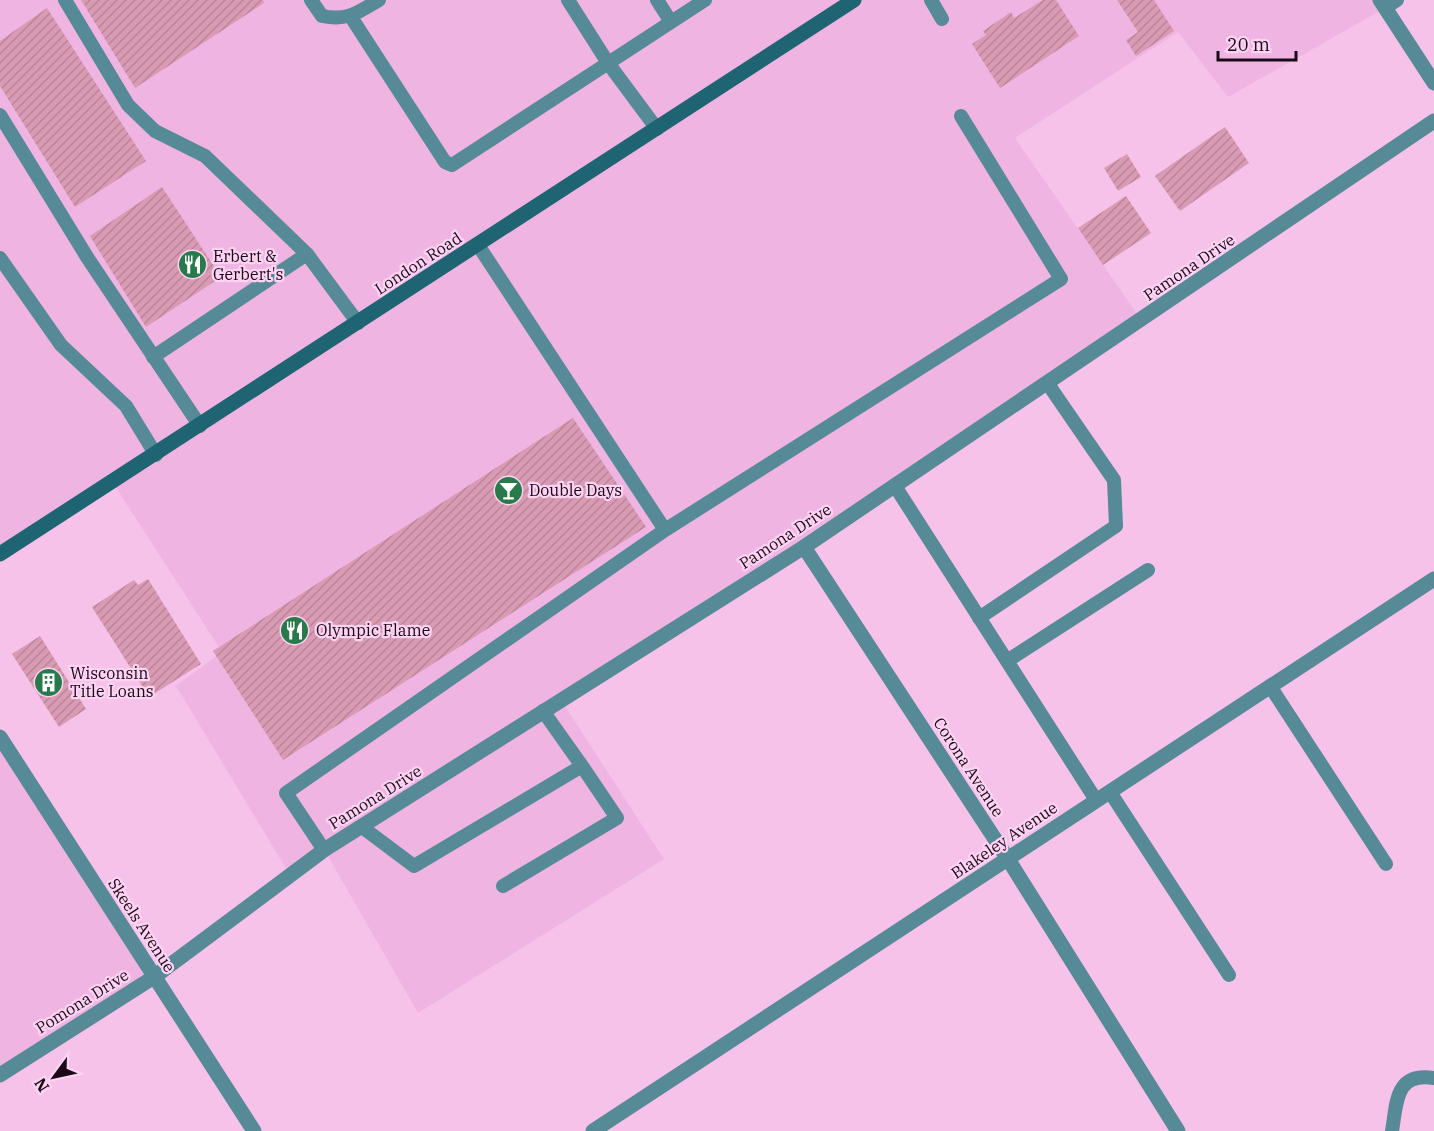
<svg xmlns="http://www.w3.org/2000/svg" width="1434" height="1131" font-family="'IBM Plex Serif',serif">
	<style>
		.built { fill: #efb4e2 }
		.building { fill: url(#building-hatch) }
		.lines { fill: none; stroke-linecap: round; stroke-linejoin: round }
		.lane { stroke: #568a97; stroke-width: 14 }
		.street { stroke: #568a97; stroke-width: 15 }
		.secondary { stroke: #1e6472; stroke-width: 15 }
		.labels { text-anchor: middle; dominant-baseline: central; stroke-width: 4.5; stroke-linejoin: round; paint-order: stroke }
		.poi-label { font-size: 16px; fill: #1a0917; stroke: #fdd3f3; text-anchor: start }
		.street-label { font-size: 16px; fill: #1a0917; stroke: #fdd3f3 }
	</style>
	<defs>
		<pattern id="building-hatch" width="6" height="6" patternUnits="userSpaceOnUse" patternTransform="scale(1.5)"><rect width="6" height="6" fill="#d99bb3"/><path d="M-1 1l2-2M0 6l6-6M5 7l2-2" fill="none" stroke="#ba8499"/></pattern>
	</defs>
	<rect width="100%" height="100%" fill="#f6c2ea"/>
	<path class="built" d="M0,0H1380L1385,8L1228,97L1178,32L1015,138L1142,321L561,700L664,859L418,1013L325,851L290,875L176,686L222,652L113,483L0,554Z
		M0,737L154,977L0,1075Z"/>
	<path class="building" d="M81,0H263L264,3L135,88Z
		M1043,0H1056L1079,36L1000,88L972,44L986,35L983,31L1011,12L1014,18Z
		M1117,0H1154L1174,31L1136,56L1126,40L1138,32Z
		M47,8L146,161L75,207L0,86V41Z
		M1225,127L1249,163L1180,211L1155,176Z
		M1127,154L1141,177L1118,191L1104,168Z
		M162,187L221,277L146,327L90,236Z
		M1126,196L1151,233L1103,265L1078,228Z
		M573,418L646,527L283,760L213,651Z
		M148,579L201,664L149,697L92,607L134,580L138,585Z
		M40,636L86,709L59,727L12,654Z"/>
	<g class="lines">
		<path class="lane" d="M65,0L128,105L155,131L205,156L307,254
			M311,0L322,16C348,21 357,13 379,0
			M568,0L608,63L657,129
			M657,0L671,22
			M931,0L942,19
			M1385,8L1397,0
			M351,17L445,162L452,165L705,0
			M0,115L87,257L200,426
			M478,245L665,530
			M0,258L61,345L126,406L156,455
			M153,357L307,254L358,323
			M895,486L1096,800
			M979,618L1116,526L1114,480L1048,384
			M1007,661L1148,570
			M1270,686L1386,864
			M543,711L582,766
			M1110,792L1229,975
			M362,827L414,866L582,766L617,818L503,886
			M324,850L286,793L665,530L1061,279L961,116
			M1392,1131C1397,1102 1395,1072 1434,1078"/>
		<path class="street" d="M1380,0L1434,83
			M804,547L1008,859L1178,1131
			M0,737L254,1131
			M0,1075L154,977L324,850L804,547L1434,121
			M593,1131L1434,579"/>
		<path class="secondary" d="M0,554L854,0"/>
	</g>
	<defs>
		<symbol id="restaurant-disc" viewBox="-11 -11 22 22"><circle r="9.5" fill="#297a4b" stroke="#fdd3f3"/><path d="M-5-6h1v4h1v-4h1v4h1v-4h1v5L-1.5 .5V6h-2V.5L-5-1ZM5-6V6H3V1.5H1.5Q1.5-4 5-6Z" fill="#fff"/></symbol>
		<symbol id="bar-disc" viewBox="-11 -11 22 22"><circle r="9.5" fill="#297a4b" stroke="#fdd3f3"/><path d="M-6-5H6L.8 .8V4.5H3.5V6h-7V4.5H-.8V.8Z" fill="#fff"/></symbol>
		<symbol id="building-disc" viewBox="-11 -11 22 22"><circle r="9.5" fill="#297a4b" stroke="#fdd3f3"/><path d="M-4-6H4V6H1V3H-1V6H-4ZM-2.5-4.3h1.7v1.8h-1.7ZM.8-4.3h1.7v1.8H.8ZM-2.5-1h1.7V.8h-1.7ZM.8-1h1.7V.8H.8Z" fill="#fff"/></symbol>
	</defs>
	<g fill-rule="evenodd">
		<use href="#restaurant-disc" x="176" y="248" width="33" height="33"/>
		<use href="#bar-disc" x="492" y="474" width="33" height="33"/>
		<use href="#restaurant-disc" x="278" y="614" width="33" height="33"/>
		<use href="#building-disc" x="32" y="666" width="33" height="33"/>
	</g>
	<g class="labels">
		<g class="poi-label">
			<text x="213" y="256">Erbert &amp;<tspan x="213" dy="18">Gerbert's</tspan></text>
			<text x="529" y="490">Double Days</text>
			<text x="316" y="630">Olympic Flame</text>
			<text x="70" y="673">Wisconsin<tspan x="70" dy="18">Title Loans</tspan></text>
		</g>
		<g class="street-label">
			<text transform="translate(418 263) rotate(-33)">London Road</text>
			<text transform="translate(1189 267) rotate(-34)">Pamona Drive</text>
			<text transform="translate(785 536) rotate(-33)">Pamona Drive</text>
			<text transform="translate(969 767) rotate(57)">Corona Avenue</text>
			<text transform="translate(375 797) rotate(-32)">Pamona Drive</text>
			<text transform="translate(1004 840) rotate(-34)">Blakeley Avenue</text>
			<text transform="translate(142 925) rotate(57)">Skeels Avenue</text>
			<text transform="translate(82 1001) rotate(-32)">Pomona Drive</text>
		</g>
	</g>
	<g transform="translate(54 1077) rotate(237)" stroke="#fdd3f3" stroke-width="4.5" paint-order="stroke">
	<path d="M0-4.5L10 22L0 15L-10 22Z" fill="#1a0917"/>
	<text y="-9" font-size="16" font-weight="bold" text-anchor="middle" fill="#1a0917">N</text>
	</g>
	<path d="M1218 51v9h78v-9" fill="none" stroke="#1a0917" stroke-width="3"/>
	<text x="1227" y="51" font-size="18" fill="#1a0917" stroke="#fdd3f3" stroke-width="4.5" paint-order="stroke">20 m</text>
</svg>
